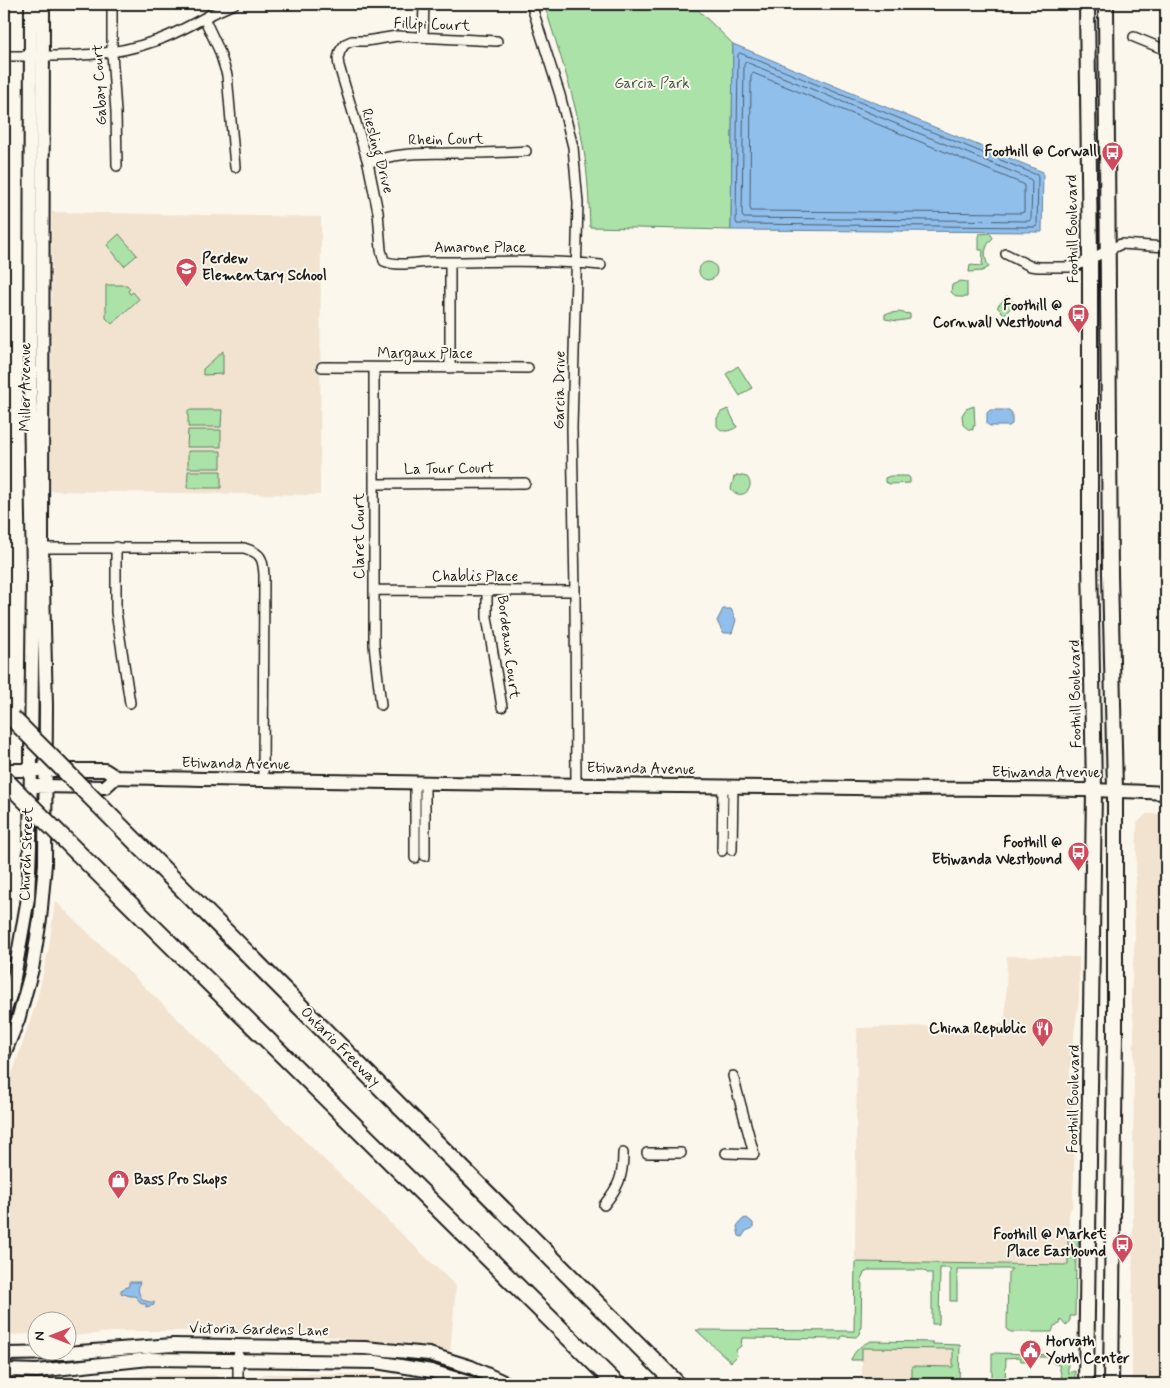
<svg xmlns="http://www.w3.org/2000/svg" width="1170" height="1388" font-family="Mynerve,sans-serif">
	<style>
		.built { fill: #f2e3d0 }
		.green { fill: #aae2a7; stroke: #637f62 }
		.water { fill: #91bfeb; stroke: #627e98 }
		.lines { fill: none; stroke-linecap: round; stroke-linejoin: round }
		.shore { stroke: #4b5d6f; stroke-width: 1 }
		.minor-casing { stroke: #1c1c1c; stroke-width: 12 }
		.secondary-casing { stroke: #1c1c1c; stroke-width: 16 }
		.primary-casing { stroke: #1c1c1c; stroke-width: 18 }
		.motorway-casing { stroke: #1c1c1c; stroke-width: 20 }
		.minor { stroke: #fbf7ec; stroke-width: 9 }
		.secondary { stroke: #fbf7ec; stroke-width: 12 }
		.primary { stroke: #fbf7ec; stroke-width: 14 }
		.motorway { stroke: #fbf7ec; stroke-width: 16 }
		.motorway-bridge-casing { stroke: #1c1c1c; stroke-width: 20; stroke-linecap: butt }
		.motorway-bridge { stroke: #fbf7ec; stroke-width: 16 }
		.labels { text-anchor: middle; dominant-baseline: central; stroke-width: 4; stroke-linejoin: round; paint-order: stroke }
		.street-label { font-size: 15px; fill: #1c1c1c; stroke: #fbf7ec }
		.park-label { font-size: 15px; fill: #475746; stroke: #fbf7ec }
		.poi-label { font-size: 15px; font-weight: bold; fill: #1c1c1c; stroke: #fbf7ec; text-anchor: end }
	</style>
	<rect width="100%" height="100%" fill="#fbf7ec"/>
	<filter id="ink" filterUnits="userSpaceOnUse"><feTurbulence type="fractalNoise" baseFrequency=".02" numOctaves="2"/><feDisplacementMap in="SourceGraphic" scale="10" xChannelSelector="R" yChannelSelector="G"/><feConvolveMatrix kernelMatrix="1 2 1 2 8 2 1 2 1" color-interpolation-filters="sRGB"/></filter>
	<g filter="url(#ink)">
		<path class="built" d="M52,212L321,217L320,495L51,491Z
			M1146,814H1166V1384H1132L1134,1028L1131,993L1135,936L1134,903L1136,882L1137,823Z
			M55,901L456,1286L450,1354L407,1344L269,1331H123L72,1336L68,1335V1320H38L37,1334L4,1335V1098L37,1000L49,947Z
			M1007,956L1079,957V999L1074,1034L1073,1064L1070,1068V1086L1075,1135L1073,1204L1069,1213V1265L855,1262L857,1028L1005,1024Z
			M862,1348H953V1365L958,1384H862Z
			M264,1374H371L416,1380L428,1384H49L87,1380L92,1383L115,1380L120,1378L151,1375H214L222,1379H255Z"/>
		<path class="green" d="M544,4H692L733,44L731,230L590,227C589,201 588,176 584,151C576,100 559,52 544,4Z
			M990,233L993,238C984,246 983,257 989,267L982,271L969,272L970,265L982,266L983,250H979V234Z
			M119,234L137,255L124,266L107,245Z
			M699 271a9 9 0 1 1 18 0a9 9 0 1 1-18 0Z
			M961,281L967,282V297H957L951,292L952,285Z
			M106,285H127L130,289L128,291L130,294L133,292L139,299L112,324L106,318Z
			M1007,296L1014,303L1008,311L1004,314L997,307Z
			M898,312L910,314V319L898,321L885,319V314Z
			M223,351V374L203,375V369Z
			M738,366L752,388L740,396L726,374Z
			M974,406L975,426H973V430L968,429L963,425L962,415L966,409Z
			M728,409L737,427C730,431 723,434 717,426V418L721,412Z
			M188,410H222L221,427H188Z
			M188,430H221V447H187Z
			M188,451H221V468H188Z
			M188,471H221V488H187Z
			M738,475L747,477C757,489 740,502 731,489L734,477Z
			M890,476H908L910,478V483L890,484L885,482V478Z
			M1068,1230L1077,1234L1079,1238L1076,1260L1075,1316H1070V1320L1066,1326L1061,1320L1060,1324L1054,1326L1052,1332H1011L1007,1330L1008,1273L1012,1269H957V1301H950V1268H940L939,1324H932V1273H927L924,1270H870L864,1273L862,1279L861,1327L859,1334L856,1337L842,1336L841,1339L742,1338L741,1346L736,1350L737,1356L731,1362L696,1330L854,1331L855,1262L1068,1265Z
			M871,1341L933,1342V1344L960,1345L959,1384H884V1381H912V1366L953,1367V1349L862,1348V1360H851C854,1351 862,1344 871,1341Z
			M992,1353C1016,1353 1039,1355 1062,1355L1068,1365V1373L1075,1371V1384H1063L1059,1365L1053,1363L1050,1357H1035V1361H1021L1020,1357L1006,1358L1005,1384H992Z"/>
		<path class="water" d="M733,44L1043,172L1042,232L731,230Z
			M990,410H1009L1012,413V424L1009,426H990L987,424V413Z
			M723,609H731L736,620L732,633H723L717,621Z
			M747,1218L753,1223V1228L746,1231L742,1237L739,1236L737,1226L743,1219Z
			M129,1282H140C136,1292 140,1303 154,1302V1305L146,1307V1304H142L135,1296H130L121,1293V1290L129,1286Z"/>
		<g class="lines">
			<path class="shore" d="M740,53L1037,175L1038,177L1037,226L1035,227L737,224L736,222L738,55Z
				M746,62L1030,179L1032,181L1031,219L1029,221L744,218L742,216L744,65Z
				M753,73L1023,184L1024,186V212L1021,213L751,211L750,208L751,76Z"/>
			<defs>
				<path id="minor" d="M112,4V53L116,112L117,166
					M531,4L560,95L573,147L578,203L572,428L575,591L576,784
					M204,18L219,50L227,75L235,167
					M423,36L424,4
					M1134,37L1166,50
					M497,41L397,36L366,41H352L345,44L340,51L338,59L339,66L368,163L378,212L381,250L384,261C398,267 417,262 433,262C489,262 546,259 601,265
					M4,56C55,56 106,59 155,41C183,32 207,14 234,4
					M368,163C395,152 423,154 452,153C477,153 502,153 526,151
					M1006,254L1030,266L1038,267H1074L1121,244L1166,247
					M450,262V368
					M322,367L528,368
					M374,368V645L381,705
					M374,484L525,483
					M116,547V612L130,703
					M38,548H244C261,553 263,558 264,575L263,780
					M374,590L575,591
					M487,591V617L502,707
					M732,850L733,786
					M722,851L723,786
					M425,856V782
					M415,858V782
					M647,1153H681
					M726,1153L754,1154L733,1076
					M604,1205C619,1186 623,1177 623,1153
					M238,1384V1355"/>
				<path id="secondary" d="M4,770H105L116,777C362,783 609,785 855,788C959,790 1063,787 1166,793
					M37,786L105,787L116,777
					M4,1013L12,989L28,898L30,845L33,575L30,401L31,4
					M4,1054L18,1020L32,969L40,919L45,864L46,706L42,548L43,4
					M4,1354L66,1353L173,1345L365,1348L429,1354L471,1367L508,1384
					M4,1370L37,1371L149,1359L376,1362L431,1371L473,1384"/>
				<path id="primary" d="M1106,4L1110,574L1115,790V1035L1111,1384
					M1086,1384L1094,790L1090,559V260L1087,4"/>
				<path id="motorway" d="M99,805L677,1384
					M77,852L616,1384"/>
			</defs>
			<use href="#minor" class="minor-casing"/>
			<use href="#secondary" class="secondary-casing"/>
			<use href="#primary" class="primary-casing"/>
			<use href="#motorway" class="motorway-casing"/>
			<use href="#minor" class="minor"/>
			<use href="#secondary" class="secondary"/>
			<use href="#primary" class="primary"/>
			<use href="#motorway" class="motorway"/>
			<defs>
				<path id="motorway-bridge" d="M12,718L99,805
					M4,779L77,852"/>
			</defs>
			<use href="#motorway-bridge" class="motorway-bridge-casing"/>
			<use href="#motorway-bridge" class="motorway-bridge"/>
		</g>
	</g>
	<defs>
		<symbol id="bus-pin" viewBox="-11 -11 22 30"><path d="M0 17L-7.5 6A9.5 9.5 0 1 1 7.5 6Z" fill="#d1495b" stroke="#fbf7ec"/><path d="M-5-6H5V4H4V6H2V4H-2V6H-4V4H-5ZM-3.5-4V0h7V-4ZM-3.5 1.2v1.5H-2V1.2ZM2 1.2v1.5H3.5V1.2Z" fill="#fff"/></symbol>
		<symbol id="school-pin" viewBox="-11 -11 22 30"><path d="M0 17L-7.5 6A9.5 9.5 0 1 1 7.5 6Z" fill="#d1495b" stroke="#fbf7ec"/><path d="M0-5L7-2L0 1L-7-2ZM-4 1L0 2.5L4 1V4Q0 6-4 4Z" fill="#fff"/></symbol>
		<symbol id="restaurant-pin" viewBox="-11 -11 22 30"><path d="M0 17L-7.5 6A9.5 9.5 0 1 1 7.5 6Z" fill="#d1495b" stroke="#fbf7ec"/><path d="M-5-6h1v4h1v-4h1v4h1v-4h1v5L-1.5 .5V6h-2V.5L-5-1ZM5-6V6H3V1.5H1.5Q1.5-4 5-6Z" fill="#fff"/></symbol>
		<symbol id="shop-pin" viewBox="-11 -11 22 30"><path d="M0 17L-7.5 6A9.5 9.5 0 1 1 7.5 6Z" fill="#d1495b" stroke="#fbf7ec"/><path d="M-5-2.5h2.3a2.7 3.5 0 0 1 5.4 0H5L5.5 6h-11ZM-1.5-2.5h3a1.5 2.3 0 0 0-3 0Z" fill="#fff"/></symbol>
		<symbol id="civic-pin" viewBox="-11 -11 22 30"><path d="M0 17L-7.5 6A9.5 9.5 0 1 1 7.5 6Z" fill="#d1495b" stroke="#fbf7ec"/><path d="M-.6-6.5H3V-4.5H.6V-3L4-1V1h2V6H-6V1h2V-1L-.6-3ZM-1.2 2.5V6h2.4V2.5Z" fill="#fff"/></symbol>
	</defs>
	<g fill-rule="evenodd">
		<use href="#bus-pin" x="1100" y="140" width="25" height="34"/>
		<use href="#school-pin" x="174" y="256" width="25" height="34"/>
		<use href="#bus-pin" x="1066" y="302" width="25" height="34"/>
		<use href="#bus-pin" x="1066" y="840" width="25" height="34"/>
		<use href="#restaurant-pin" x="1030" y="1016" width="25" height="34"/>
		<use href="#shop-pin" x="106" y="1168" width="25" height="34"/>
		<use href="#bus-pin" x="1110" y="1232" width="25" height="34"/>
		<use href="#civic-pin" x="1018" y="1338" width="25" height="34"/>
	</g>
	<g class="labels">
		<g class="street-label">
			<text transform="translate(432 25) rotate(2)">Fillipi Court</text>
			<text transform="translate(100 85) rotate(-93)">Gabay Court</text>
			<text transform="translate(446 140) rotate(-1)">Rhein Court</text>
			<text transform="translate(377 151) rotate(75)">Riesling Drive</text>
			<text transform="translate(1073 229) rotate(-91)">Foothill Boulevard</text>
			<text x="480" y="248">Amarone Place</text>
			<text x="425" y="354">Margaux Place</text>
			<text transform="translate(26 387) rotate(-90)">Miller Avenue</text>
			<text transform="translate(560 390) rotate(-89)">Garcia Drive</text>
			<text transform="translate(449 469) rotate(-1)">La Tour Court</text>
			<text transform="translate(360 536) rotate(-90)">Claret Court</text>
			<text x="475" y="577">Chablis Place</text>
			<text transform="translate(508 647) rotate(83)">Bordeaux Court</text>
			<text transform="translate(1076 694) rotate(-91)">Foothill Boulevard</text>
			<text transform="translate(236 764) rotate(1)">Etiwanda Avenue</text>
			<text transform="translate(641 769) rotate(1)">Etiwanda Avenue</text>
			<text x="1046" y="773">Etiwanda Avenue</text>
			<text transform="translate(27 854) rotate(-88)">Church Street</text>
			<text transform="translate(340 1047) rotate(45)">Ontario Freeway</text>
			<text transform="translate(1074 1099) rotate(-89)">Foothill Boulevard</text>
			<text transform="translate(259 1330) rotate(1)">Victoria Gardens Lane</text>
		</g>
		<g class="park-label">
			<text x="652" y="84">Garcia Park</text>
		</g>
		<g class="poi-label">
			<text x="1097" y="152">Foothill @ Corwall</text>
			<text x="202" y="259" text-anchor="start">Perdew<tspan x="202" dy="17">Elementary School</tspan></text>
			<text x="1062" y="306">Foothill @<tspan x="1062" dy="17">Cornwall Westbound</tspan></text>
			<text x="1062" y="843">Foothill @<tspan x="1062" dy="17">Etiwanda Westbound</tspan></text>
			<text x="1026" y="1029">China Republic</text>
			<text x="134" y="1180" text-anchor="start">Bass Pro Shops</text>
			<text x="1106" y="1235">Foothill @ Market<tspan x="1106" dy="17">Place Eastbound</tspan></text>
			<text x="1046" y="1342" text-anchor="start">Horvath<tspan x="1046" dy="17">Youth Center</tspan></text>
		</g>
	</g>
	<rect width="1170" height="1388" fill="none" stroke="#fbf7ec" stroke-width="20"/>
	<rect x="10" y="10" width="1150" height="1368" fill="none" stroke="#1c1c1c" stroke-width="2" filter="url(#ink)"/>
	<g transform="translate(52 1336) rotate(270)"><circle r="24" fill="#fbf7ec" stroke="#a29f99"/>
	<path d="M0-4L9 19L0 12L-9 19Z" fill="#d1495b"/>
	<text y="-8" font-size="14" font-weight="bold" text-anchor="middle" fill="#1c1c1c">N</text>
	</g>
</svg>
